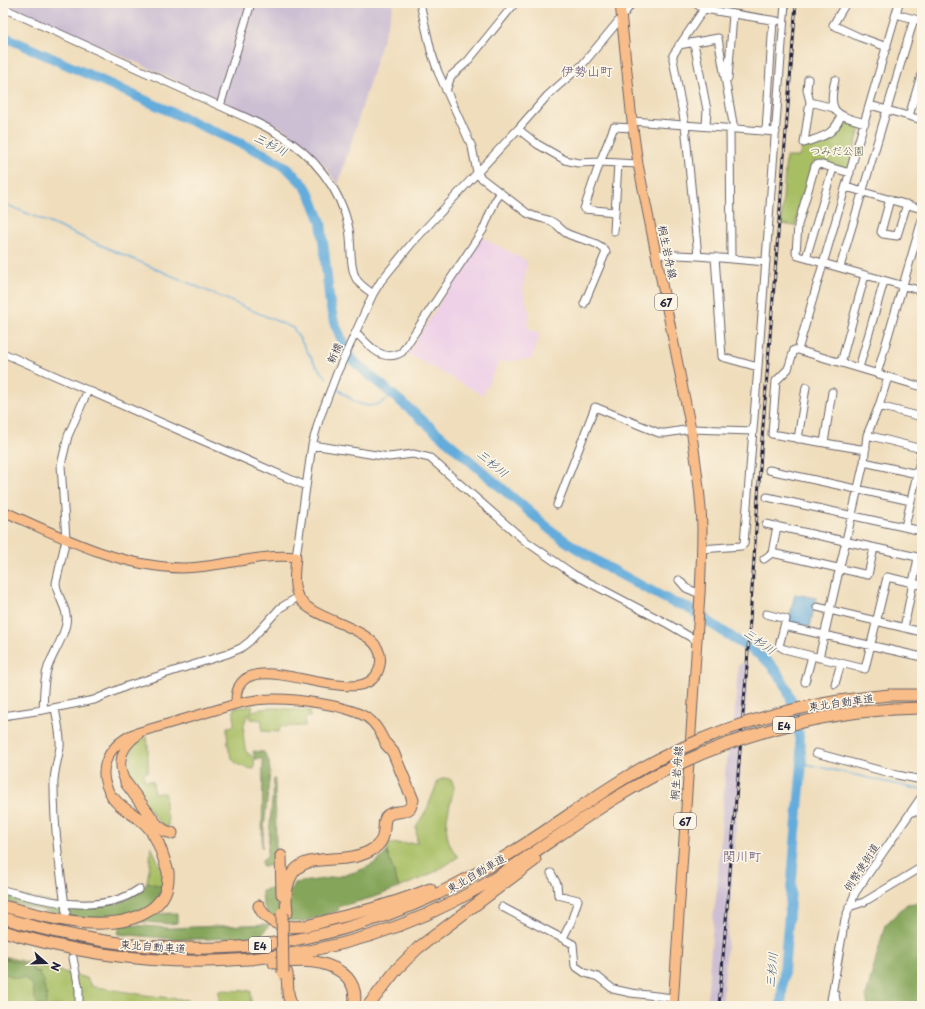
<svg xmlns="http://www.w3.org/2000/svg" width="925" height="1009" font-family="'Playpen Sans','Klee One',sans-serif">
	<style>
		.built { fill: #eed0e7 }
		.industrial { fill: #ccbed3 }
		.green { fill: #a7be64; stroke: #647050 }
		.forest { fill: #85a55a; stroke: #54644a }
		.water { fill: #64acdb; stroke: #43678b }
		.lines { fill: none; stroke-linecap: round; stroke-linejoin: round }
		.stream { stroke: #64acdb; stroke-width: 1.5 }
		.river { stroke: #64acdb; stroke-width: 10 }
		.minor-casing { stroke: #6a6368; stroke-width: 9 }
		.major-casing { stroke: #6a6368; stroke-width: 11 }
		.highway-casing { stroke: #6a6368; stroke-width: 13 }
		.minor { stroke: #fff; stroke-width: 7 }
		.major { stroke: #f9bd89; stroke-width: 9 }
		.highway { stroke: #f9bd89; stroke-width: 11 }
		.rail-casing { stroke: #22223b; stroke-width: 3 }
		.rail { stroke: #fcf5e5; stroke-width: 1.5; stroke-dasharray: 4.5; stroke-linecap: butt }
		.highway-bridge-casing { stroke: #6a6368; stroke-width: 13; stroke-linecap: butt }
		.highway-bridge { stroke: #f9bd89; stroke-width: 11 }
		.labels { text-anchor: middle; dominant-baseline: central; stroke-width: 3.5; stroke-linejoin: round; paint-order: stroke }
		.shield { fill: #fcf5e5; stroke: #63616e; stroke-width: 1 }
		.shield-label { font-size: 10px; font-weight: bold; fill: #22223b }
		.park-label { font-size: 11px; fill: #515949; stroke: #fcf5e5 }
		.street-label { font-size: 11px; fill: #22223b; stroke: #fcf5e5 }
		.water-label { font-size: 12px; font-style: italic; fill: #3c597b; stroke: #fcf5e5 }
		.quarter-label { font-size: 13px; fill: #605179; stroke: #fcf5e5 }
	</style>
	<rect width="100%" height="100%" fill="#fcf5e5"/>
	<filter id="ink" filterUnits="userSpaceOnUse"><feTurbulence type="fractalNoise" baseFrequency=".025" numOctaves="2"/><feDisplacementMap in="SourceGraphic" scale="8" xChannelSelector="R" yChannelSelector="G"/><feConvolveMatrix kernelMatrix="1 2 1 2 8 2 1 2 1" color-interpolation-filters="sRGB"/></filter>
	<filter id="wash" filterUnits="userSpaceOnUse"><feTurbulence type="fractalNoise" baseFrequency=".012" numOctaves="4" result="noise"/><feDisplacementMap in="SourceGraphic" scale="16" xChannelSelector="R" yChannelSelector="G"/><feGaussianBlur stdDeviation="0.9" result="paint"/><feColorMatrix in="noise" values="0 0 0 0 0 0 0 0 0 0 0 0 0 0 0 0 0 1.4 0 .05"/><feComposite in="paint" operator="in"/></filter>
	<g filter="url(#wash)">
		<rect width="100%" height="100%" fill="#efddbb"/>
		<path class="built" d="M481,237L527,261L523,290L530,315L528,328L540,334L532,359L499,362L483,395L408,354Z"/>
		<path class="industrial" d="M4,3H394L338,185L322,162L303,144L284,129Z
			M741,663L749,664L722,1006H709L707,1001L714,910L717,890L726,760L729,751L732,749L738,666Z"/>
		<path class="green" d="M845,119L861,124L849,169L846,170L814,161L795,226L781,224L786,157H799L802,147L833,134C838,130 841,124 845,119Z
			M253,706L251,712C267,704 292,710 310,711V717L305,718V726L280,727L279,732L262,731V720L250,719V713C241,720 243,742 246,752C255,758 255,757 254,769C227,767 228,749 227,727L234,726V708Z
			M147,736L148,745V772H144V780L153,781L154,793H165V812L168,817V828L159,822L133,787L129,778L132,748Z
			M444,778C451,778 453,781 454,788C448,815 439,834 458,857L437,871L399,888L387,852L388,844L417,843L416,827L427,809L438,781Z
			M151,846L163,872V887L147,882L150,863Z
			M3,956L87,978L91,986L145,995L187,1000L190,1006H3Z
			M219,990L251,991V1006H219Z"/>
		<path class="forest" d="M253,751L264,752L269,761L270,772L262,848L263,759H255Z
			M274,779H275L276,849L278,850L280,913L294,883C323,879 368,876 387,852L399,888L371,898L338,907L339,910L334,912L302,922L272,919L263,905L262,891H266V889H273V866H262V861L267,857Z
			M147,882L163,887L152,906L121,918H73L3,901V892L63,905L65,914L70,915V911L76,906L119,903L141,891Z
			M922,902V1006H868L866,996L885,925L907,904Z
			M177,913V923L169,924L134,921L150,914Z
			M120,924L169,928L270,924L261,936L208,939H175L118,934Z
			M3,958L30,965L33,967V971L40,973V977L43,979L45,992L47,995L46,1003L48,1005L47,1006H36L38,1003L35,999L32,984L24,978H14L7,974L3,975Z"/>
		<path class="water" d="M795,594L816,598L810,627L790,623L789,620Z"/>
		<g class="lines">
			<path class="stream" d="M3,203L293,328L315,364L327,378
				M336,387C347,396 360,409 375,405C381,404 387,399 392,396
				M802,763L922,790"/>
			<path class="river" d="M3,36L262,153L286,167L305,186L311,197L321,222L330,304L334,322L350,358L553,532C591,560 632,581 674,603L685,606C703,618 721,630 739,642C752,650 766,658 775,670C796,695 799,732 802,763L781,1006"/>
		</g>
	</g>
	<g filter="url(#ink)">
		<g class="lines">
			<defs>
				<path id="minor" d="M420,3L431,51L438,72L472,147L477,172L480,177L527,213C534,217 541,218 548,220C556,222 560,229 566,233C578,240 598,240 606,252L584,304
					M695,3L704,9L777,21
					M846,3L833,25L859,37L887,47
					M3,8L220,106L251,3
					M896,14L922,21
					M694,43L707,110L706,126
					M679,45L718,38L734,129
					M728,78L733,15
					M808,79L807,90L810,102L804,143C823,136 833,136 841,116
					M835,80C827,113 836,115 865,123
					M446,91L451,76L467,62L515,3
					M810,102L834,108
					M870,105L922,120
					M220,106C240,115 260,123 278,134C313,154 341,189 349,229C352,244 349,268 357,280C361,286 368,290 373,294
					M909,116L922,72
					M632,121L776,132
					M730,128L731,259
					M518,129L537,144L565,160L578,163L600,162L638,164
					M766,131L773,20
					M850,173L819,164L815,166L798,225L796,253L798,256L922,291
					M846,187L922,209
					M890,199L881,232L883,234L897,236L907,204
					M615,212L584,209L600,162L614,127L633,128
					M614,231L618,163
					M657,254L698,256L766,262
					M698,256L685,125L673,59V55L708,3
					M715,257L722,357L758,367
					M806,258L833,168
					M840,267L914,19
					M356,332C368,345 383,364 402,352L483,230L495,201L501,193
					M798,350L899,3
					M3,353L306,486
					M841,363L865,275
					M859,368L884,281
					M877,374L922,220
					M879,406L922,417
					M867,435L922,449
					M798,439L806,387
					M824,443L832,392
					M312,445L389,457L413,454L430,458L524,540L573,574L668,624L697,641
					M866,448L860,449L772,434L776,381L788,369L794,350H798L922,387
					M864,462L917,474
					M769,470L911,501
					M767,497L922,531
					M557,505L595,407L659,433H666L691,429L753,431
					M766,524L922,558
					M905,527L922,452
					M701,549L741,546L744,544L758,367L785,3
					M772,553L868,575L874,548
					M296,557L312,445L319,420L337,373L373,294L381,281L412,243L518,129L548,95L582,65L621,18L632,3
					M764,559L772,553L777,526
					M679,580L686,588L700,594
					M817,607L922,632
					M766,614L786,619L779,646L784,649L865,669L887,577L922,585
					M784,626L922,657
					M904,628L918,558
					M819,658L864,462L867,435L879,406L888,377
					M805,682L812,656
					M835,684L841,663
					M55,708C57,721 61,734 60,747C58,761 53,773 54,787C54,829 60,870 66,912
					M43,710C44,696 43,681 48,667C53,653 63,640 66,624C69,609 57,598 56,583L66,539L61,465L68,436L88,390
					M3,716L43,710L94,700L127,686L227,654L241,648L250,641L280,608L298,597
					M816,753L897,775L922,780
					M912,811L922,813
					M551,873L557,884L558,895L578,900L571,922L563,938
					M3,890C44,901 101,916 139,889
					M502,907L573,944L575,966L585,973L598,977L613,989L631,993L673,998
					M849,907L864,902L922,867
					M73,958L79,989V1006
					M835,994L837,1006
					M830,1006L845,919L855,893L922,796"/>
				<path id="major" d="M620,3L632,121L638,164L691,429C696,461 701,494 702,527C702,549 701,572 700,594L673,1006
					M3,511C59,536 118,567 182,568C220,568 258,553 296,557C295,569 292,587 299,598C315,624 388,627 380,665C369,725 233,629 236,704
					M126,783C116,764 121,747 138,735
					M113,798C94,772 107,747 133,734L236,704C247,701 258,699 270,699C293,698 346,705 366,717C376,723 381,734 386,744"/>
				<path id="highway" d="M890,695H922
					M893,709L922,708
					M126,783L157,825L165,831L172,833
					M281,856L282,894
					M3,906C46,917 115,938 154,907C165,898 169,886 168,872C162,853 157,832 141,820C131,813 121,808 113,798
					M259,906C262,914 270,921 278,924C296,931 316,923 333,919C366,911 398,902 430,889
					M287,912C286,904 285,896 287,888C293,855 322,861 346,858C354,857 363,855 370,851C392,839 379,822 388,815C394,810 404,814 410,808L413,800L393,752L386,744
					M3,918C151,962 291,961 433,896C457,885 479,872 501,859C562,823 617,776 682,748
					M3,931C162,980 336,972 482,886C549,846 610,794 681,763
					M274,963C288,962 306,959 320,963C342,968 359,982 354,1006
					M287,973L288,993L291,1006
					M368,1006L397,969L418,948L535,860"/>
			</defs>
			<use href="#minor" class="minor-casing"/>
			<use href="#major" class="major-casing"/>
			<use href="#highway" class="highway-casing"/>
			<use href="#minor" class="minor"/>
			<use href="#major" class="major"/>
			<use href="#highway" class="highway"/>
			<defs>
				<path id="rail" d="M719,1006L747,665L761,452L796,3"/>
			</defs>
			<use href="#rail" class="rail-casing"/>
			<use href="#rail" class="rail"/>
			<defs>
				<path id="highway-bridge" d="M682,748C748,717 817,701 890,695
					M681,763C750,731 818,714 893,709
					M282,913L283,973"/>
			</defs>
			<use href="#highway-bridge" class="highway-bridge-casing"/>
			<use href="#highway-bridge" class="highway-bridge"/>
		</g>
	</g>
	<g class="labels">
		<g class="shield">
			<rect x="655" y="294" width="22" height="16" rx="3"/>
			<rect x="773" y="717" width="22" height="16" rx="3"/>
			<rect x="674" y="813" width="22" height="16" rx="3"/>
			<rect x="249" y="937" width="22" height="16" rx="3"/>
		</g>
		<g class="shield-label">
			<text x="666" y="302">67</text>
			<text x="784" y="725">E4</text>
			<text x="685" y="821">67</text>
			<text x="260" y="945">E4</text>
		</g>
		<g class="park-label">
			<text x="837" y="150">つみだ公園</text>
		</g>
		<g class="street-label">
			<text transform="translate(668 252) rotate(78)">桐生岩舟線</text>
			<text transform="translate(334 353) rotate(-65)">新橋</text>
			<text transform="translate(841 702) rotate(-8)">東北自動車道</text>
			<text transform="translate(676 773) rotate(-86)">桐生岩舟線</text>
			<text transform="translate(861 867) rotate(-57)">例幣使街道</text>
			<text transform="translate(476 873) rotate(-30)">東北自動車道</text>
			<text transform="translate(153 946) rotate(4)">東北自動車道</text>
		</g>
		<g class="water-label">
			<text transform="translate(271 144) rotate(27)">三杉川</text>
			<text transform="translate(493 463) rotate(40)">三杉川</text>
			<text transform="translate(760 641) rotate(36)">三杉川</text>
			<text transform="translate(771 970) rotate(-85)">三杉川</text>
		</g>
		<g class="quarter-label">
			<text x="587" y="70">伊勢山町</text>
			<text x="742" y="855">関川町</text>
		</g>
	</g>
	<rect width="925" height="1009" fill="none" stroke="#fcf5e5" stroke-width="16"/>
	<g transform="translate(46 963) rotate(110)" stroke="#fcf5e5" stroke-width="3" paint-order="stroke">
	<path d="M0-3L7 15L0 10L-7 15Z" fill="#22223b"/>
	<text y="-6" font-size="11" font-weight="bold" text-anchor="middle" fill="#22223b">N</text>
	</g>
</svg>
